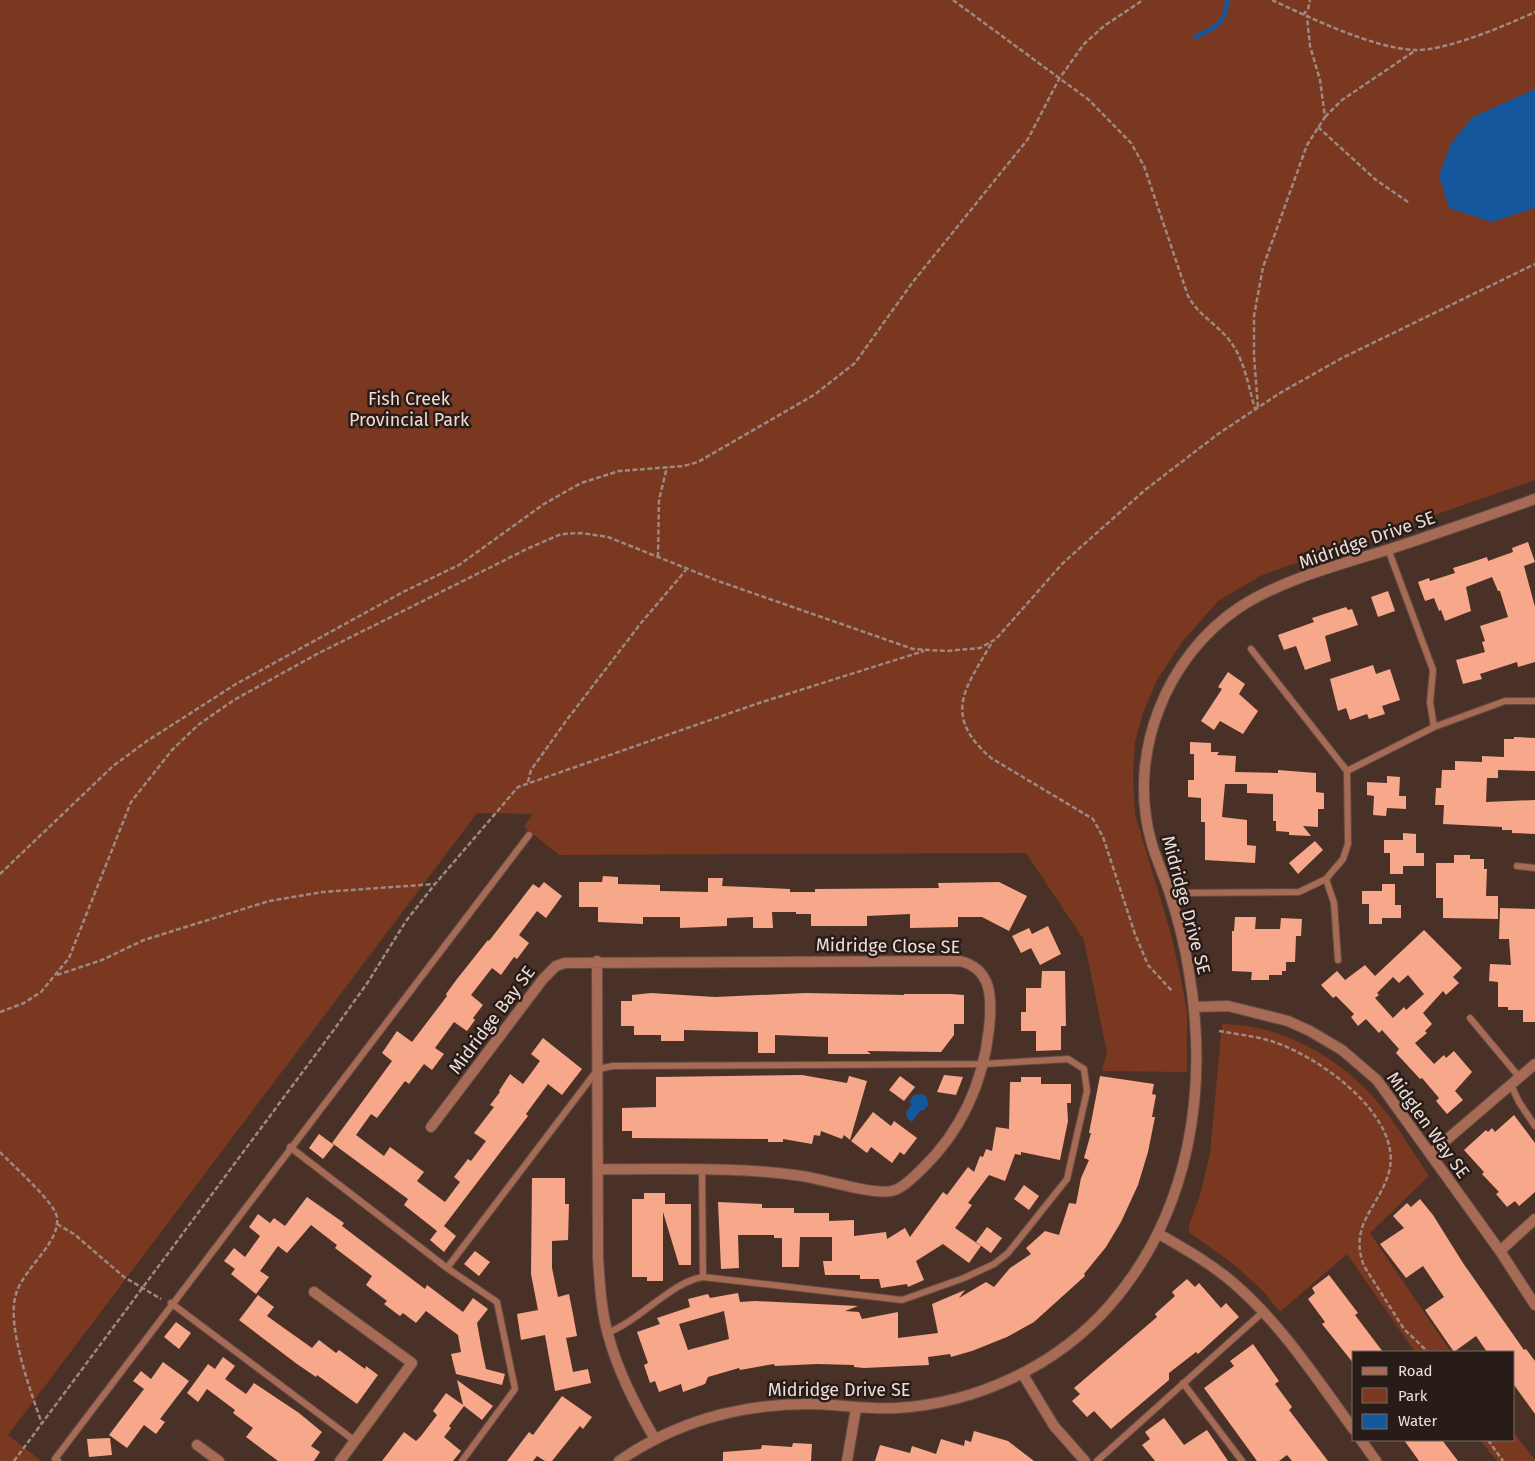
<svg xmlns="http://www.w3.org/2000/svg" width="1535" height="1461" font-family="'Fira Sans',sans-serif">
	<style>
		.green { fill: #7b3820 }
		.water { fill: #15579c }
		.lines { fill: none; stroke-linecap: round; stroke-linejoin: round }
		.stream { stroke: #15579c; stroke-width: 4.5 }
		.building { fill: #f7a78a; fill-rule: evenodd }
		.service-casing { stroke: #644d44; stroke-width: 8 }
		.minor-casing { stroke: #644d44; stroke-width: 12 }
		.path { stroke: #9d8981; stroke-width: 2.5; stroke-dasharray: 5 2.5; stroke-linecap: butt }
		.service { stroke: #a76a54; stroke-width: 6 }
		.minor { stroke: #a76a54; stroke-width: 10 }
		.labels { text-anchor: middle; dominant-baseline: central; stroke-width: 5; stroke-linejoin: round; paint-order: stroke }
		.park-label { font-size: 18px; fill: #f3d9d0; stroke: #281c18 }
		.street-label { font-size: 18px; fill: #eeded8; stroke: #281c18 }
	</style>
	<rect width="100%" height="100%" fill="#4a3128"/>
	<path class="green" d="M0,0H1535V480L1262,575L1218,601L1182,642L1157,680L1144,710L1135,741L1133,775L1135,814L1171,934L1181,979L1187,1011V1072L1102,1071L1107,1053L1084,940L1026,853L559,855L524,827L533,814L477,813L8,1435L41,1461H0Z
		M1222,1024C1279,1024 1339,1057 1376,1100C1396,1123 1412,1151 1429,1176L1370,1233L1451,1352H1415L1347,1254L1280,1312L1263,1291L1237,1267L1189,1232V1225L1200,1195L1210,1154Z
		M1514,1433L1535,1460V1461H1497L1480,1440H1514Z"/>
	<path class="water" d="M1535,89V208L1492,222L1449,208L1439,176L1451,143L1473,117Z
		M922,1094L927,1098L928,1105L924,1110L920,1111L912,1122L907,1118L906,1112L912,1104L909,1102L914,1095Z"/>
	<g class="lines">
		<path class="stream" d="M1195,37C1214,27 1226,26 1227,0"/>
	</g>
	<path class="building" d="M1528,542L1535,562L1524,566L1535,607V662L1518,667L1517,662L1480,674L1482,679L1463,684L1456,660L1485,652L1482,642L1485,641L1480,626L1508,617L1500,591H1498L1492,577L1466,587L1471,611L1445,621L1441,610L1439,611L1434,598L1425,601L1418,582L1429,578L1430,581L1455,573L1453,568L1469,563L1487,557L1488,561L1513,552L1512,548Z
		M1388,591L1395,611L1378,617L1371,597Z
		M1346,607L1348,610L1352,609L1358,625L1325,636L1331,661L1305,670L1296,646L1284,650L1278,635L1314,622L1312,618Z
		M1373,665L1376,674L1390,669L1400,700L1382,706L1385,714L1369,719L1367,714L1350,720L1346,708L1338,711L1330,679Z
		M1228,672L1245,684L1239,694L1258,711L1243,734L1220,721L1214,730L1201,721L1222,689L1218,687Z
		M1514,737L1535,738V771L1498,770V778H1487L1486,802L1535,800V834L1512,833V830H1502V827L1443,824L1444,805H1435L1436,788H1441L1442,770H1455V761L1482,762V756L1504,757V739H1514Z
		M1190,742L1211,743V752H1219L1217,755L1236,756L1235,772L1278,773V770L1316,773V792L1324,793V809H1318V827L1303,826L1311,836L1289,835V832L1276,831V821H1273V794L1247,793V784H1225L1222,817L1247,820V845L1256,846L1255,863L1205,860V822H1201V798L1188,797V780H1194V754H1190Z
		M1387,776L1400,777L1399,796H1406V809L1387,808L1386,816L1373,815L1374,796L1367,795V782L1387,783Z
		M1403,833L1416,834V853H1424V866H1403V874H1390V853H1384V840H1403Z
		M1315,841L1323,850L1298,874L1289,863Z
		M1454,855H1470V859H1484V869H1487L1486,896H1498V919L1443,918V898H1436V863H1454Z
		M603,876L618,877V884L660,885V891L708,892V878H723L722,886L790,889V892H815V889L939,888L938,883L999,882L1027,896L1009,931L982,917H958V927L910,928V914L867,916V926H811V914H796V912H772L773,928H753V917L727,918V926L680,928V917H643V924L598,922V907H579V882H602Z
		M544,882L562,896L546,918L537,911L519,935L529,943L517,959L514,957L501,975L492,968L471,995L483,1005L473,1018L475,1020L467,1031L454,1022L435,1048L444,1054L432,1070L424,1064L409,1084L405,1081L377,1118L371,1114L356,1135L384,1156L390,1147L424,1172L417,1181L445,1202L460,1182L454,1177L468,1159L471,1161L486,1141L474,1133L494,1107L490,1105L500,1092L499,1091L510,1074L523,1084L540,1061L531,1054L543,1038L582,1069L562,1095L548,1084L526,1114L528,1116L444,1226L456,1236L444,1252L430,1240L437,1231L404,1205L408,1199L332,1143L392,1061L382,1053L397,1031L412,1042L447,996L446,994L457,979L488,940L489,941L533,884L539,888Z
		M1382,884H1395V905H1401V918H1382V924H1369V904H1362V891H1382Z
		M1500,908L1535,909V1022H1523V1010H1508V1007H1498V982L1489,981L1490,964L1511,965L1509,939H1499Z
		M1235,917H1256L1255,929H1280L1281,918L1302,919L1301,936H1296L1295,962H1286V971H1282V975H1269V980H1251L1252,972L1232,971V931H1234Z
		M1048,926L1061,954L1040,965L1031,948L1021,953L1012,936L1029,928L1032,934Z
		M1424,930L1462,968L1453,977L1459,983L1446,995L1443,991L1423,1013L1432,1024L1425,1031L1427,1033L1415,1043L1434,1064L1444,1055L1446,1058L1454,1051L1472,1072L1455,1091L1463,1100L1447,1114L1436,1101L1439,1098L1422,1078L1420,1079L1396,1053L1399,1049L1382,1030L1379,1033L1366,1019L1358,1026L1351,1017L1354,1014L1336,996L1333,998L1321,985L1337,971L1345,980L1365,965L1375,976ZM1408,975L1424,994L1406,1010L1404,1007L1393,1018L1375,998L1379,995L1377,993L1393,977L1399,983Z
		M1042,971H1065L1066,1026H1061V1050L1036,1051V1031H1021V1012H1026V988H1041Z
		M651,993L715,997L806,993L904,995V994H951L964,995V1024H954V1035L941,1052L867,1051L871,1054H828V1037L775,1035V1053H758V1032L684,1030V1041H661V1035H634V1026H621V1001H632V995Z
		M802,1075L847,1083L849,1076L867,1081L850,1140L844,1135L842,1139L821,1131L820,1136L814,1135L812,1144L783,1139V1142H768V1139L632,1138V1131H622V1108L656,1107V1077Z
		M944,1075L963,1077L956,1095L937,1092Z
		M900,1076L915,1087L904,1101L889,1090Z
		M1100,1076L1154,1084L1152,1094L1156,1095L1152,1117H1155L1148,1152L1138,1185L1121,1222L1106,1247L1084,1274L1085,1276L1034,1322L1007,1337L972,1351L951,1357L950,1354L928,1357L929,1365L864,1368L854,1367V1365L817,1364L775,1366L774,1364L740,1370L739,1368L708,1377L705,1384L683,1392L681,1384L659,1392L655,1381L650,1383L644,1365L648,1363L637,1332L660,1324L657,1318L690,1307L688,1299L708,1294L710,1298L738,1293L740,1302L755,1301L858,1306L845,1311L859,1312L862,1319L898,1312V1338L938,1333L932,1304L965,1290L959,1298L986,1282L994,1287L1010,1268L1031,1254L1026,1248L1045,1231L1059,1235L1069,1203L1076,1204L1081,1178L1089,1160L1084,1158L1091,1133H1089ZM724,1311L729,1339L688,1350L679,1324Z
		M1021,1077H1041V1084H1071V1103H1067L1068,1121L1060,1160L1021,1152V1155L1015,1154L1005,1181L989,1175L968,1203L972,1205L955,1228L981,1246L969,1263L943,1244L916,1261L924,1280L908,1287L907,1284L881,1288L879,1279H860V1275H825L823,1261H832V1237H800L799,1267H782V1238H774V1235H738L739,1268L721,1269L718,1202L762,1204V1208H794V1213H829V1221L854,1220V1236L886,1232L887,1239L905,1228L910,1237L943,1192L947,1195L968,1167L974,1172L980,1156L983,1157L986,1149L992,1151L996,1127L1009,1129L1010,1082H1021Z
		M873,1112L891,1126L894,1121L917,1138L904,1155L900,1152L892,1163L871,1147L867,1153L851,1141Z
		M1514,1115L1535,1143V1192L1519,1206L1515,1201L1507,1207L1496,1194L1499,1192L1482,1174L1484,1172L1464,1150L1486,1130L1488,1132L1492,1128L1495,1132Z
		M319,1134L334,1145L323,1159L309,1148Z
		M532,1178H565V1204H569L568,1240L552,1241V1268L558,1297L569,1294L573,1314L577,1336L566,1338L573,1372L588,1369L591,1383L555,1391L545,1335L521,1340L517,1314L538,1310L531,1274Z
		M1024,1185L1039,1196L1029,1210L1014,1199Z
		M644,1193H665V1204H691V1265H679L663,1212V1281H647V1277H632V1199H644Z
		M307,1197L344,1223L342,1226L425,1289L427,1285L463,1312L473,1298L488,1309L477,1323L481,1345L486,1369L505,1374L502,1385L456,1374L451,1354L461,1352L458,1335L426,1311L416,1323L403,1313L400,1316L384,1304L387,1301L366,1285L372,1276L335,1248L337,1245L311,1225L287,1253L278,1246L260,1271L269,1277L256,1294L231,1274L235,1269L224,1261L234,1248L245,1257L260,1236L249,1227L258,1214L270,1223L274,1218L285,1226Z
		M1420,1199L1433,1215L1463,1263L1524,1350L1526,1349L1535,1361V1414L1514,1385V1352H1487L1476,1336L1454,1352L1425,1310L1444,1297L1423,1266L1406,1278L1380,1244L1404,1228L1393,1216L1407,1203L1411,1207Z
		M987,1227L1002,1238L991,1253L976,1242Z
		M475,1251L490,1262L479,1276L464,1264Z
		M1329,1275L1358,1313L1355,1315L1383,1352H1354V1364L1322,1324L1325,1322L1308,1299L1315,1293L1312,1288Z
		M1187,1279L1195,1287L1199,1283L1221,1308L1226,1303L1239,1317L1198,1354L1196,1352L1169,1373V1380L1111,1429L1094,1411L1087,1417L1072,1401L1080,1394L1074,1388L1157,1317L1155,1314L1175,1296L1172,1292Z
		M258,1295L274,1307L267,1316L312,1348L319,1340L336,1353L339,1350L365,1369L366,1366L378,1375L357,1404L317,1375L316,1377L297,1364L239,1320Z
		M176,1322L191,1333L179,1349L164,1337Z
		M1253,1344L1279,1381L1275,1384L1292,1407L1289,1410L1328,1461H1292L1287,1455L1279,1461H1257L1204,1388L1234,1366L1230,1361Z
		M223,1357L235,1366L225,1379L246,1394L254,1383L299,1413L322,1432L311,1446L320,1452L314,1461H278L246,1437L253,1428L233,1413L235,1410L207,1389L198,1402L187,1393L208,1364L215,1369Z
		M163,1362L189,1381L160,1419L165,1422L156,1434L144,1425L127,1448L109,1435L144,1389L133,1381L141,1371L151,1379Z
		M457,1380L493,1406L482,1420L464,1406L449,1426L451,1428L444,1437L461,1451L453,1461H382L404,1432L416,1441L421,1436L437,1415L433,1411L446,1393L463,1405Z
		M562,1396L592,1417L583,1429L580,1426L552,1461H545L537,1456L533,1461H507L529,1432L533,1435Z
		M1164,1418L1184,1445L1207,1430L1228,1461H1155L1142,1445L1150,1439L1145,1432Z
		M974,1431L1008,1441L1034,1461H875L880,1445L910,1453L912,1446L936,1454L941,1439L964,1446L965,1440L971,1442Z
		M110,1438L112,1455L89,1457L87,1439Z
		M1404,1440H1442L1458,1461H1419Z
		M793,1443L812,1444L811,1461H723V1452L761,1449L762,1445L792,1447Z"/>
	<g class="lines">
		<defs>
			<path id="service" d="M1251,649L1347,771
				M1434,727L1505,701H1535
				M1517,866L1535,868
				M1326,879L1334,903L1338,960
				M1170,893L1299,892L1326,879L1343,859L1348,844L1347,771L1434,727L1430,702L1433,670L1388,549
				M1470,1018L1520,1078
				M1511,1085L1519,1102L1535,1126
				M290,1147L447,1268L497,1302L515,1389L462,1461
				M702,1170L703,1277
				M447,1268L598,1069L613,1066L983,1064L1068,1059L1084,1069L1087,1091L1067,1179L1008,1253L994,1264L964,1278L902,1300L703,1277C671,1282 641,1320 607,1333
				M171,1303L355,1441
				M1183,1383L1242,1461
				M58,1461L55,1459L529,835
				M1097,1461L1263,1312"/>
			<path id="minor" d="M597,961L598,1258C600,1285 601,1312 609,1338C619,1374 636,1407 655,1439
				M1194,1007L1228,1006L1288,1021L1310,1031L1342,1050L1377,1080L1500,1251L1535,1305
				M431,1127L543,979L556,966L565,963L960,961C993,969 992,1000 989,1029C983,1083 961,1131 922,1169C914,1176 906,1186 895,1190C878,1197 823,1179 802,1176C735,1166 665,1170 598,1169
				M1430,1154L1535,1064
				M1159,1234C1187,1250 1215,1266 1238,1287C1284,1328 1318,1381 1354,1430
				M1500,1251L1535,1219
				M314,1292L412,1363L340,1461
				M1022,1373L1054,1426L1085,1461
				M1361,1440L1376,1461
				M197,1445L219,1461
				M619,1461C675,1422 741,1404 809,1404C839,1404 867,1410 897,1408C977,1403 1057,1366 1110,1305C1190,1213 1209,1090 1189,972C1185,946 1178,919 1170,894C1164,876 1156,859 1151,841C1127,754 1166,656 1240,607C1283,579 1342,564 1390,549C1439,533 1487,516 1535,499
				M847,1461L856,1408"/>
		</defs>
		<use href="#service" class="service-casing"/>
		<use href="#minor" class="minor-casing"/>
		<path class="path" d="M953,0L1089,100L1131,143L1144,166L1188,296C1198,315 1217,324 1230,341C1245,361 1248,385 1255,409
			M1272,0C1311,18 1372,48 1415,50C1446,51 1507,25 1535,12
			M1303,15L1308,9L1310,0
			M1325,117L1342,100L1416,50
			M1318,127L1376,180L1408,202
			M1258,407L1254,356V316L1263,267L1307,145L1325,117L1320,80L1310,46L1307,17
			M658,557L659,500L667,467
			M991,644C965,689 942,715 991,758L1093,819L1103,837L1135,934L1148,965L1173,992
			M528,782L531,770L566,721L641,623L686,570
			M0,874L113,766L147,741L236,684L403,592L459,565L544,504L581,483L619,471L684,466L698,462L814,395L855,363L912,283L1028,139L1059,79L1084,44L1104,26L1143,0
			M57,975L102,960L144,940L269,901L323,892L435,884
			M0,1012L24,1003L41,992L69,958L131,802L172,750L198,725L234,700L317,654L529,548L561,534L581,533L608,537L718,581L913,649L947,651L980,648L996,639L1062,564L1082,546L1145,490L1218,434L1280,393L1342,358L1535,264
			M1219,1031C1236,1034 1254,1036 1271,1041C1317,1055 1404,1116 1389,1172C1379,1208 1348,1224 1364,1266L1404,1329L1428,1352
			M0,1152C12,1165 56,1203 57,1218C60,1243 23,1269 16,1294C6,1326 31,1392 42,1424
			M57,1224L74,1234L124,1277L161,1299
			M1488,1440L1503,1461
			M14,1461L333,1031L368,982L406,921L435,884L518,787L759,703L924,651"/>
		<use href="#service" class="service"/>
		<use href="#minor" class="minor"/>
	</g>
	<g class="labels">
		<g class="park-label">
			<text x="409" y="399">Fish Creek<tspan x="409" dy="21">Provincial Park</tspan></text>
		</g>
		<g class="street-label">
			<text transform="translate(1367 540) rotate(-19)">Midridge Drive SE</text>
			<text transform="translate(1186 905) rotate(75)">Midridge Drive SE</text>
			<text transform="translate(888 946) rotate(1)">Midridge Close SE</text>
			<text transform="translate(492 1020) rotate(-53)">Midridge Bay SE</text>
			<text transform="translate(1428 1125) rotate(54)">Midglen Way SE</text>
			<text x="839" y="1390">Midridge Drive SE</text>
		</g>
	</g>
	<rect x="1352" y="1351" width="162" height="90" fill="#281c18" stroke="#776a65"/>
	<rect x="1362" y="1367" width="25" height="8" fill="#a76a54" stroke="#776a65"/>
	<text x="1398" y="1376" font-size="15" fill="#eeded8">Road</text>
	<rect x="1362" y="1388" width="25" height="15" fill="#7b3820" stroke="#776a65"/>
	<text x="1398" y="1401" font-size="15" fill="#eeded8">Park</text>
	<rect x="1362" y="1414" width="25" height="15" fill="#15579c" stroke="#776a65"/>
	<text x="1398" y="1426" font-size="15" fill="#eeded8">Water</text>
</svg>
